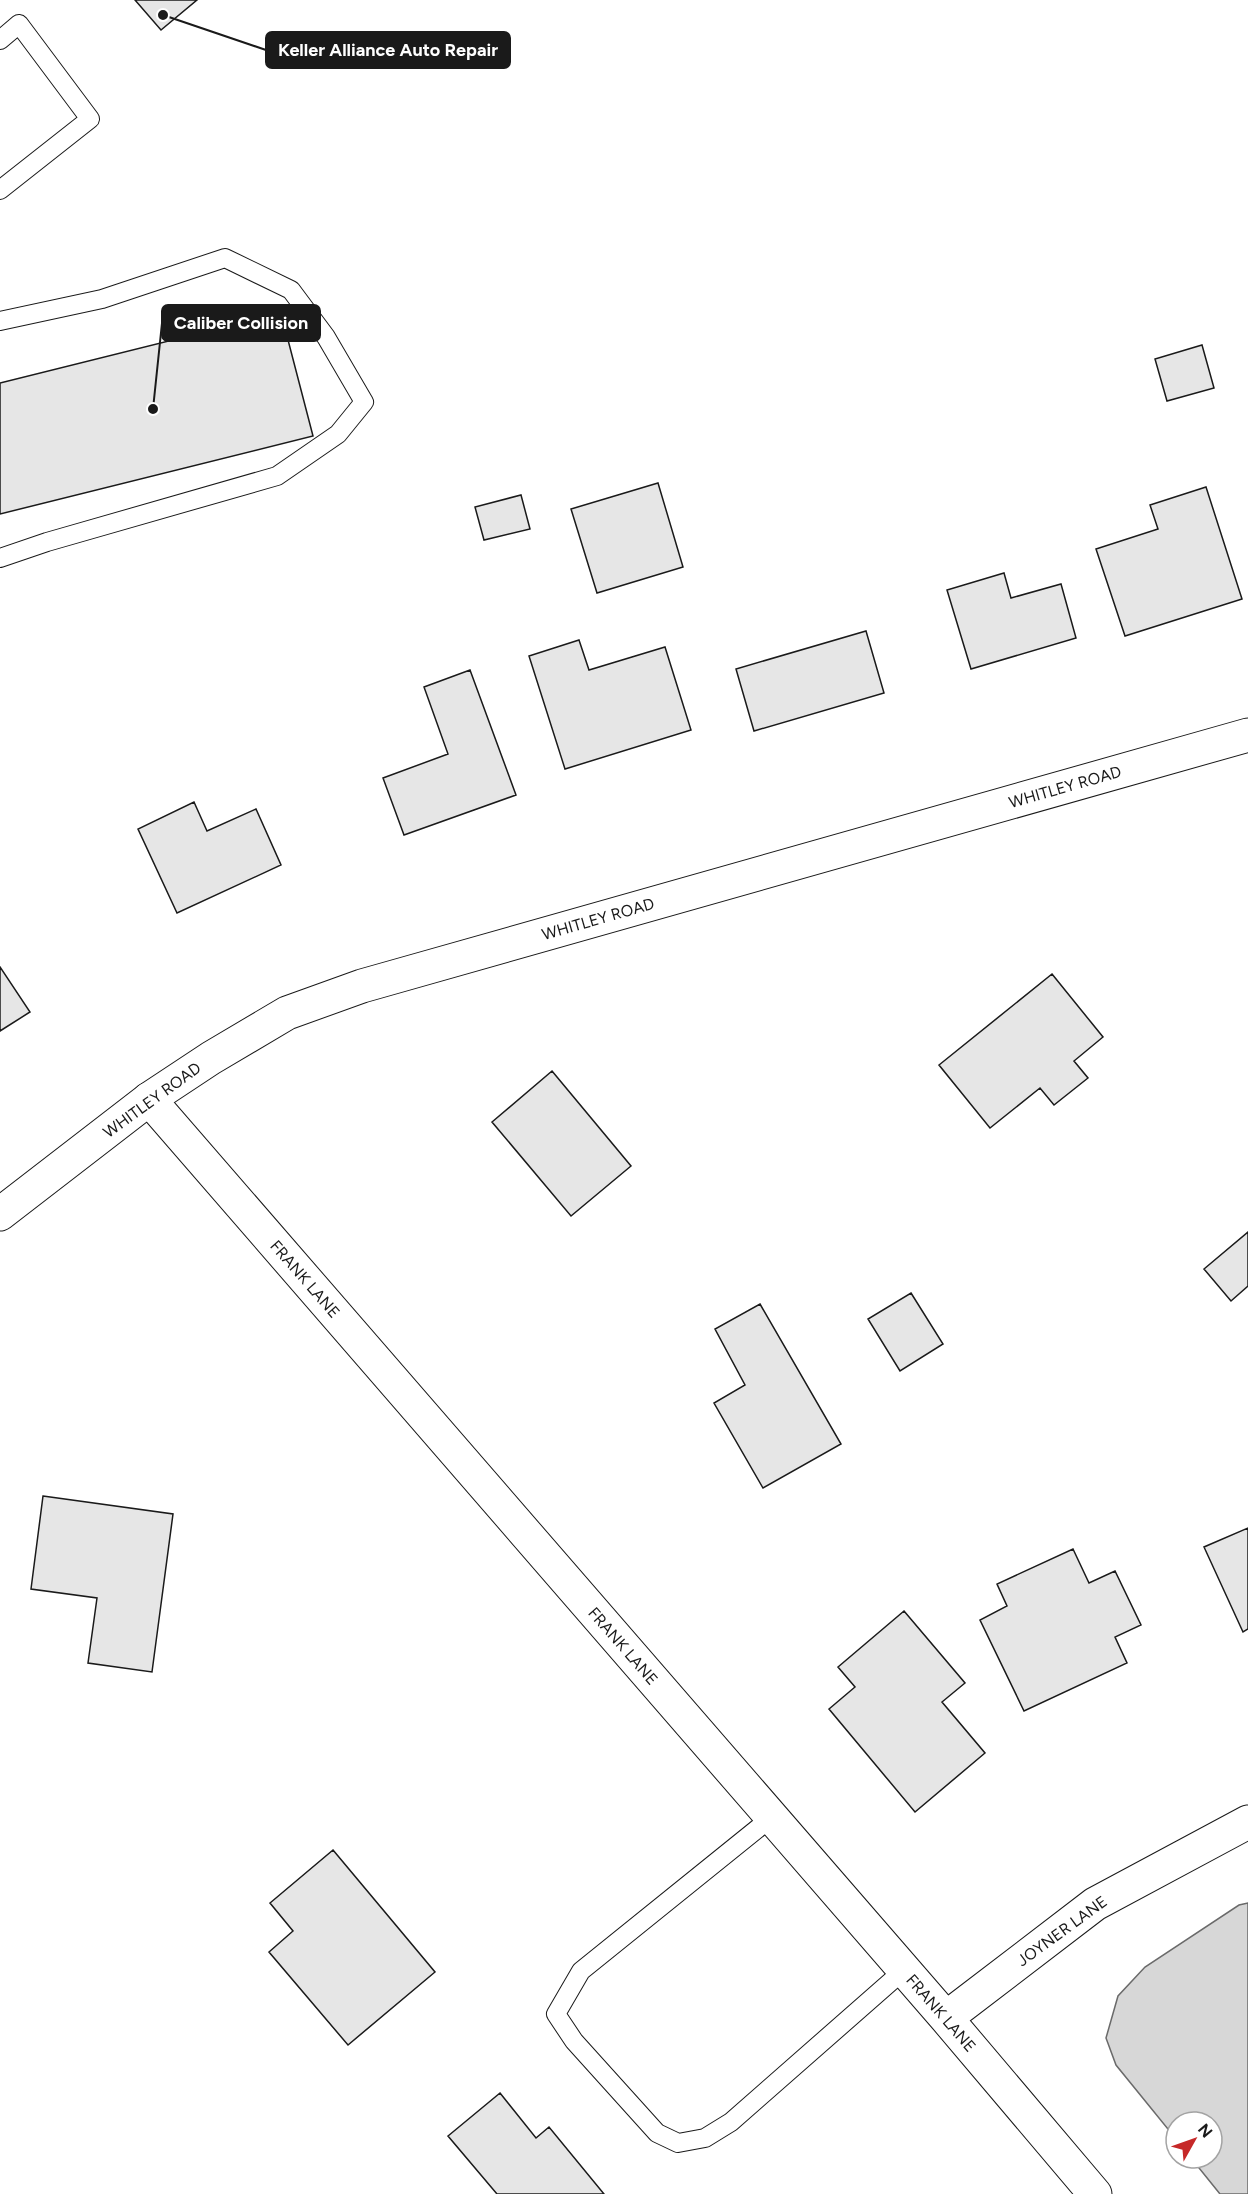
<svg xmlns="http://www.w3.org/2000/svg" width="1248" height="2194" font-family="Figtree,sans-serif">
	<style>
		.water { fill: #d7d7d7; stroke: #6a6a6a; stroke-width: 1.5 }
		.building { fill: #e6e6e6; stroke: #1a1a1a; stroke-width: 1.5 }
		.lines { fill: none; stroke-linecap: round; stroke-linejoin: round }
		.lane-casing { stroke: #1a1a1a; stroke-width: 20 }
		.street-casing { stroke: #1a1a1a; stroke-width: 35 }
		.secondary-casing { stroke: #1a1a1a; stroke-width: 35 }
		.lane { stroke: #fff; stroke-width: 18 }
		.street { stroke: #fff; stroke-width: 33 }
		.secondary { stroke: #fff; stroke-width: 33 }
		.labels { text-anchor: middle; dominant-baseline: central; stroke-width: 4.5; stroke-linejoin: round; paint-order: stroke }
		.street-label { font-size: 16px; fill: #1a1a1a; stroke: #fff }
		.leader { fill: none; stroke: #1a1a1a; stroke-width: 2 }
		.callout-dot { fill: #1a1a1a; stroke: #fff; stroke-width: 2 }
		.callout { fill: #1a1a1a; stroke: #1a1a1a; stroke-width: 2 }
		.callout-label { font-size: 18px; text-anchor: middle; font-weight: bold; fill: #fff }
	</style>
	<rect width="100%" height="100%" fill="#fff"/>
	<path class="water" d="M1248,1903V2194H1220L1191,2158H1212V2122H1176V2139L1116,2065L1106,2038L1118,1996L1145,1967L1239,1905Z"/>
	<path class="building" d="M135,0H197L161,30Z
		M281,313L313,436L0,514V383Z
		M1202,345L1214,388L1167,401L1155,359Z
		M658,483L683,567L597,593L571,509Z
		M1206,487L1242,599L1125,636L1096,549L1158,529L1150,505Z
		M521,495L530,529L484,540L475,507Z
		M1004,573L1011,598L1061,584L1076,638L971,669L947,590Z
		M866,631L884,693L754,731L736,669Z
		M579,640L589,670L665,647L691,730L565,769L529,656Z
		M470,670L516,795L404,835L383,778L448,754L424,687Z
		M194,802L207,831L256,809L281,865L177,913L138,829Z
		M0,967L30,1012L0,1031Z
		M1052,974L1103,1037L1074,1061L1088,1078L1054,1105L1040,1088L990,1128L939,1065Z
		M552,1071L631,1166L571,1216L492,1122Z
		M1248,1232V1286L1231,1301L1204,1269Z
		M911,1293L943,1344L900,1371L868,1319Z
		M760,1304L841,1444L763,1488L714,1403L745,1385L715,1329Z
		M43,1496L173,1514L152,1672L88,1663L97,1598L31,1589Z
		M1248,1528V1629L1243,1632L1204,1547Z
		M1073,1549L1089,1583L1115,1571L1141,1625L1115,1637L1127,1663L1024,1711L980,1620L1007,1606L997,1584Z
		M904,1611L965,1683L942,1702L985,1753L915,1812L829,1709L855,1687L838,1667Z
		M333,1850L435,1972L348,2045L269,1952L293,1931L270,1903Z
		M500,2093L536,2138L549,2127L604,2194H497L448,2136Z"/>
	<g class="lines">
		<defs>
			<path id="lane" d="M0,40L19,24L90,119L0,190
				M0,321L102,299L225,258L291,290L326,337L364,402L338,434L277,476L47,542L0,558
				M772,1817L581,1971L556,2014L574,2041L657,2133L678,2143L705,2138L731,2122L904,1970"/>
			<path id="street" d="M149,1099L946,2018L1095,2194
				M946,2018L1095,1904L1248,1822"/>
			<path id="secondary" d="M0,1214L149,1099L211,1058L287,1013L362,986L1248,735"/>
		</defs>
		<use href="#lane" class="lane-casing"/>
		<use href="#street" class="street-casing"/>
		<use href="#secondary" class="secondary-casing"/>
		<use href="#lane" class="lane"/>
		<use href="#street" class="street"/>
		<use href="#secondary" class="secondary"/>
	</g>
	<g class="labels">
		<g class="street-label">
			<text transform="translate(1065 787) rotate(-16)">WHITLEY ROAD</text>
			<text transform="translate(598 919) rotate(-16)">WHITLEY ROAD</text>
			<text transform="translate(152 1100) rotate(-36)">WHITLEY ROAD</text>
			<text transform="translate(305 1279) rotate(49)">FRANK LANE</text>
			<text transform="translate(623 1646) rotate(49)">FRANK LANE</text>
			<text transform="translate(1062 1931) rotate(-36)">JOYNER LANE</text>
			<text transform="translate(941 2013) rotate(49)">FRANK LANE</text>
		</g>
	</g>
	<path class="leader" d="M163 15L266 50M153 409L162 323"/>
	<g class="callout-dot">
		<circle cx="163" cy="15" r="6"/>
		<circle cx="153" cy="409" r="6"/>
	</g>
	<g class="callout">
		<rect x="266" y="32" width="244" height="36" rx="6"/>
		<rect x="162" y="305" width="158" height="36" rx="6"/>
	</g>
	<g class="callout-label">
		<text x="388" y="56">Keller Alliance Auto Repair</text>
		<text x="241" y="329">Caliber Collision</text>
	</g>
	<g transform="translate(1194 2140) rotate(50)"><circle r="28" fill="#ffffff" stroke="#a3a3a3" stroke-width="1.5"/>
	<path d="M0-4.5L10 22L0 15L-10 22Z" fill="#c62828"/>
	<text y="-9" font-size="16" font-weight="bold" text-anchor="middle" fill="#1a1a1a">N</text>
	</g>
</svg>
